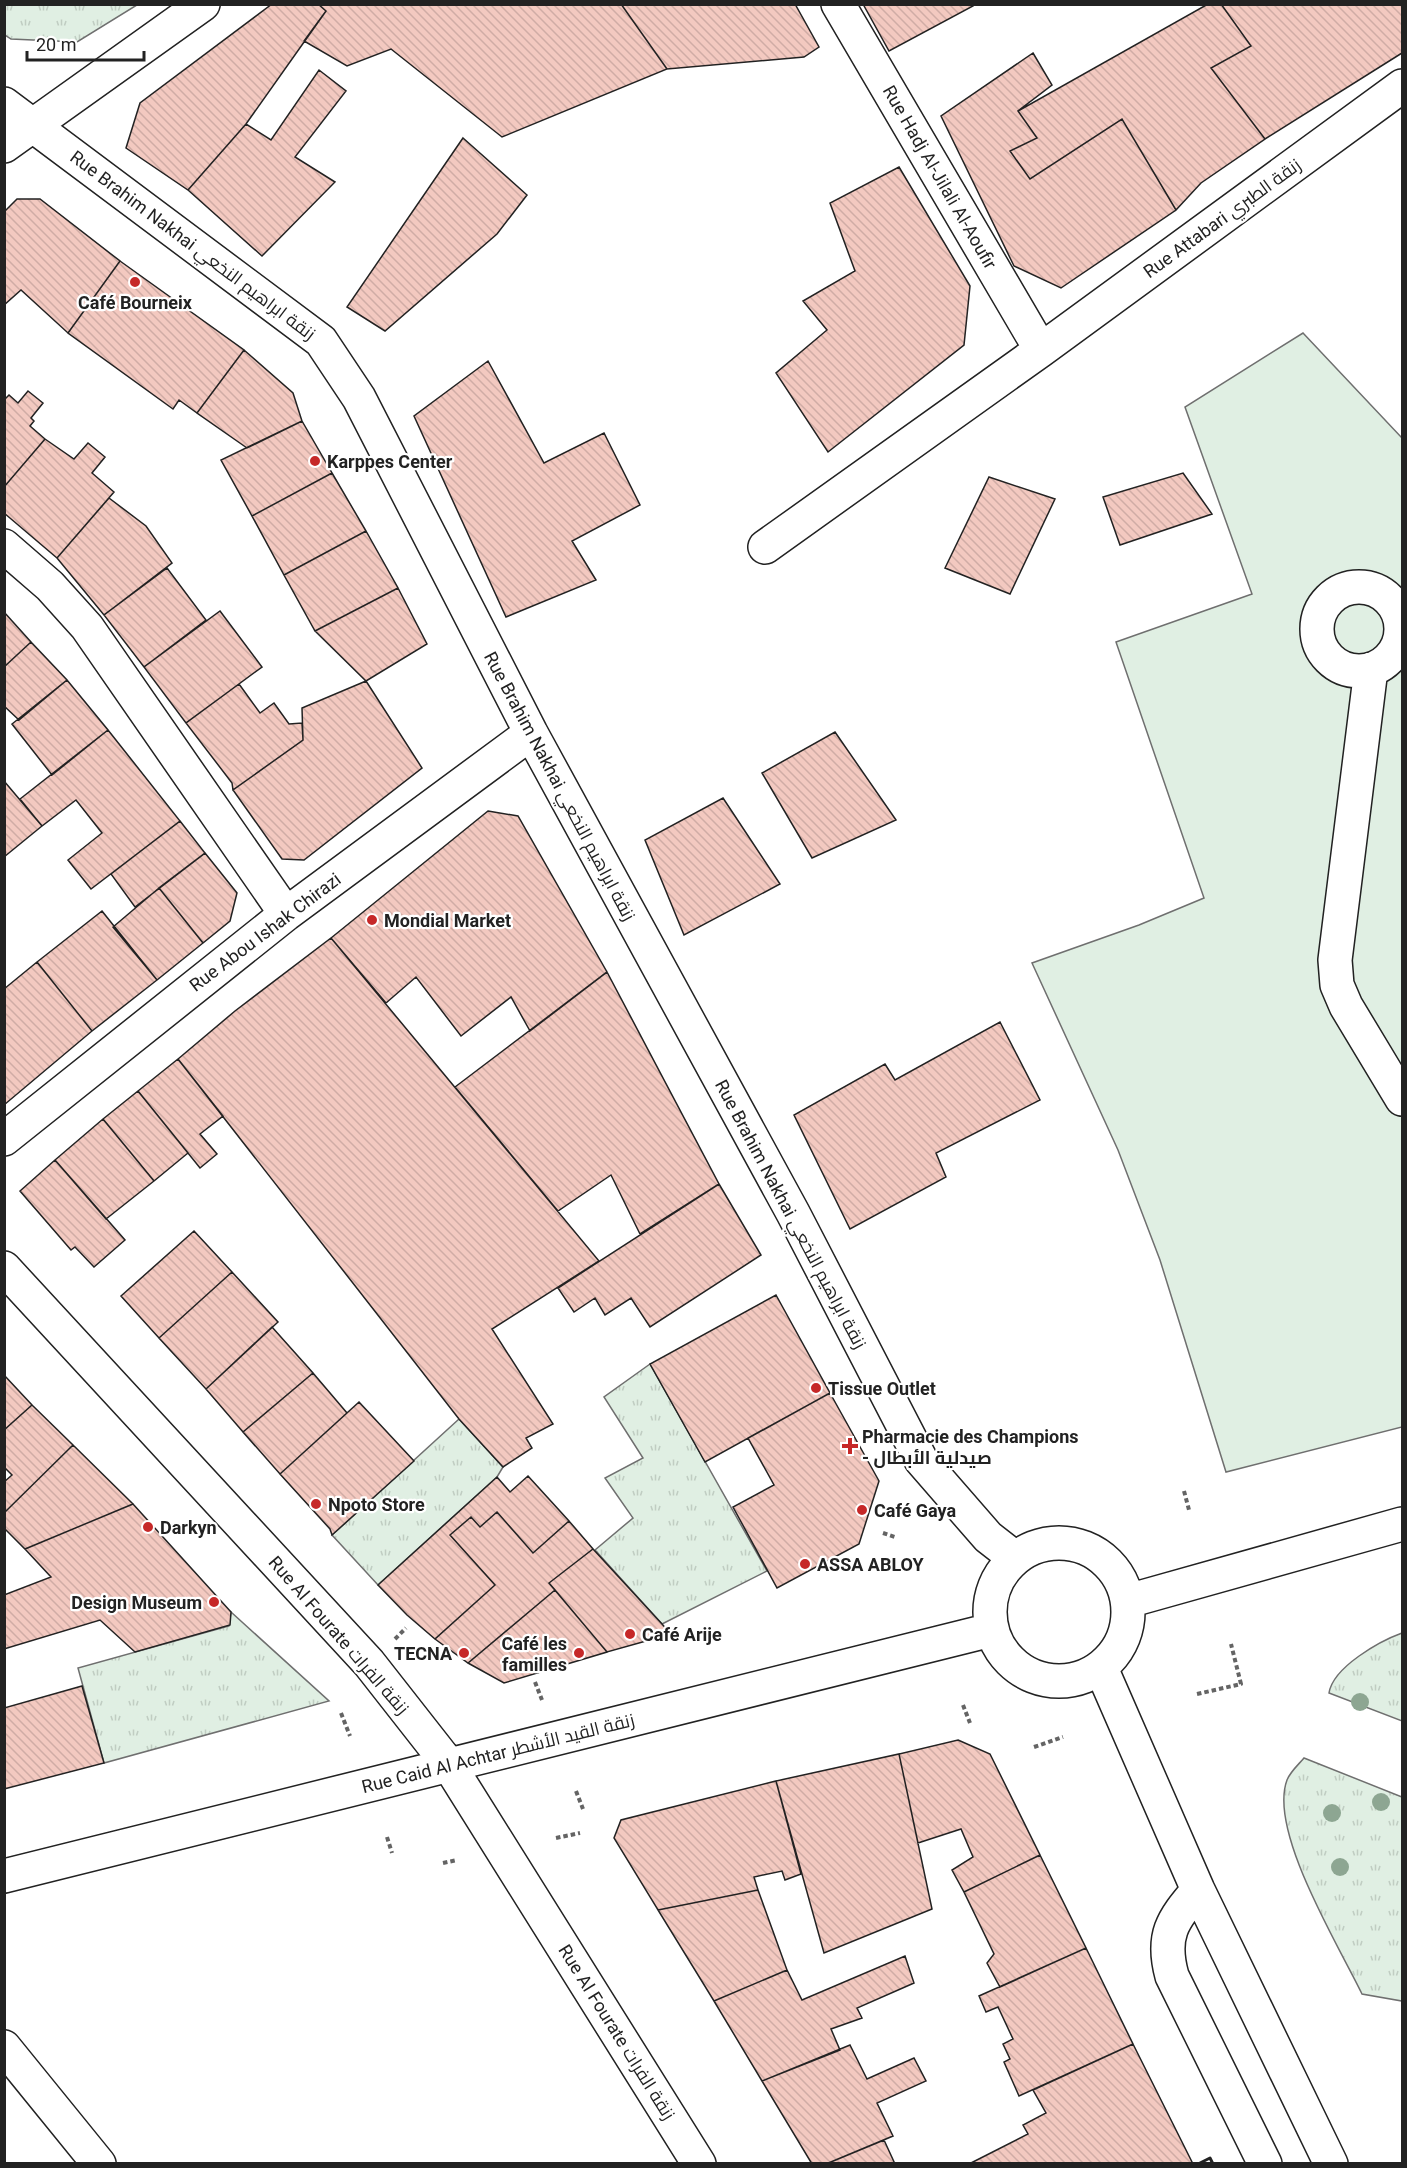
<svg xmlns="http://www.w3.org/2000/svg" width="1407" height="2168" font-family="Roboto,Cairo,sans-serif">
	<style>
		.grass { fill: url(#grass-tufts); stroke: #6f6f6f; stroke-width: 1.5 }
		.garden { fill: #e0efe3; stroke: #6f6f6f; stroke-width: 1.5 }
		.building { fill: url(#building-back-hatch); stroke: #222; stroke-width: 1.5 }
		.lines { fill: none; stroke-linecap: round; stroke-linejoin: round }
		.minor-casing { stroke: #222; stroke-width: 36 }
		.path { stroke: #646464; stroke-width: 4; stroke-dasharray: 4.5 3; stroke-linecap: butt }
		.minor { stroke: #fff; stroke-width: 33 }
		.wall { stroke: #222; stroke-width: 3 }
		.tree { fill: #8da692 }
		.poi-dot { fill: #c62828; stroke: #fff; stroke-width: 2 }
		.labels { text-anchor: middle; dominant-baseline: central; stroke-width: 4.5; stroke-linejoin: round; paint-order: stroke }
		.street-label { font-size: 18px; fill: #222; stroke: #fff }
		.poi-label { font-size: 18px; font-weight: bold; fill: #222; stroke: #fff; text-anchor: start }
	</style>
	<defs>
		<pattern id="grass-tufts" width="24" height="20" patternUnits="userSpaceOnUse" patternTransform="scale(1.5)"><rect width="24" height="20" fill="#e0efe3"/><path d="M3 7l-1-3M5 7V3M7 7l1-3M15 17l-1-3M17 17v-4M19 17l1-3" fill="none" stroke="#c0cdc2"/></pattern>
		<pattern id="building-back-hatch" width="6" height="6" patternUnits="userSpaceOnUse" patternTransform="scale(1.5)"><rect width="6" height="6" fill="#f3c9c0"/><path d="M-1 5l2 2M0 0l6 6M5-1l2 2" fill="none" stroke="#d0aca5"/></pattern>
	</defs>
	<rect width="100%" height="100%" fill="#fff"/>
	<path class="grass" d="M4,5L5,4L137,5L77,42L11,39L5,35Z
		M650,1364L767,1571L662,1624L595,1550L633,1518L605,1478L643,1458L604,1397Z
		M459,1419L503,1467L497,1477L378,1585L332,1535Z
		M231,1612L329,1701L104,1763L78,1668L229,1626Z
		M1402,1633V1721L1329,1693C1333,1667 1380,1641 1402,1633Z
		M1304,1758L1402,1797V2001L1362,1994C1339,1946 1268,1831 1287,1780C1290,1772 1299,1764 1304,1758Z"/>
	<path class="garden" d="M1303,333L1402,438V1427L1226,1472L1160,1260L1118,1150L1032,963L1139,925L1204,898L1116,642L1252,594L1185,407Z"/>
	<path class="building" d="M272,4H318L326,11L246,124L188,190L126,148L140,103Z
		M318,4H621L667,69L502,137L391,49L347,66L304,41L326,11Z
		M621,4H795L819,47L804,57L667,69Z
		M863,4H972L973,6L889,51Z
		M1208,4H1221L1251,46L1211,68L1265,139L1201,183L1176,210L1122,119L1030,179L1010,151L1037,138L1018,111Z
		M1221,4H1402V53L1265,139L1211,68L1251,46Z
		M1033,53L1052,85L1018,111L1037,138L1010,151L1030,179L1122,119L1176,210L1061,288L1014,266L941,116Z
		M319,70L346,91L295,157L335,182L262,256L188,190L246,124L271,140Z
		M463,138L527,195L497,234L385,331L347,307Z
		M899,167L970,286L964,345L828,452L776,373L827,330L803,301L855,271L830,203Z
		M17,199H40L120,261L68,333L21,290L4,305V212Z
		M120,261L244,350L197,413L179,400L173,409L68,333Z
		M244,350L293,393L302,421L247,448L197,413Z
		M488,361L544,463L604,433L640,505L572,541L596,580L506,617L414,416Z
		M28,391L43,403L31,418L34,421L30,426L45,439L4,487V400L9,395L18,403Z
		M302,421L332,473L252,516L221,460Z
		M45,439L74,459L88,443L105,457L92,473L114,492L57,558L4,513V487Z
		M332,473L366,531L284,575L252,516Z
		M1183,473L1212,514L1120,545L1103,497Z
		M989,477L1055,499L1010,594L945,568Z
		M109,498L146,526L172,563L104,615L57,558Z
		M366,531L398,588L315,631L284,575Z
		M167,568L206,620L144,667L104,615Z
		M398,588L427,644L366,681L315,631Z
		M220,611L262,667L186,723L144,667Z
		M4,612L31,642L4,667Z
		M31,642L67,680L19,720L4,706V667Z
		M67,680L108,730L52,775L12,724Z
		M366,681L422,768L304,860L282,859L233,790L303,740L302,708Z
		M239,684L260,713L274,703L289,724L302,723L303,740L233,790L232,783L186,723Z
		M108,730L180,821L91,889L68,860L102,833L76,800L42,826L20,799Z
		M835,732L896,820L812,858L762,773Z
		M4,781L42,826L4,857Z
		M723,798L780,884L684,935L645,840Z
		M488,811L518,816L607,972L530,1031L511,997L461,1036L416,977L386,1003L331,938Z
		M180,821L205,853L135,907L111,874Z
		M205,853L237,893L230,921L203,943L159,888Z
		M159,888L203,943L157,980L113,927Z
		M102,911L157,980L92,1031L37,962Z
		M331,938L599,1261L492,1329L553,1424L526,1438L532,1448L503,1467L459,1419L178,1059L235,1011Z
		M37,962L92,1031L4,1105V989Z
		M607,972L719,1184L640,1234L611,1175L558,1211L455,1087Z
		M1000,1022L1040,1100L936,1153L946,1177L850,1229L794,1115L885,1064L895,1080Z
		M178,1059L223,1116L200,1134L217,1154L200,1168L138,1091Z
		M138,1091L188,1153L154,1181L103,1119Z
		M103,1119L154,1181L106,1219L55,1160Z
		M55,1160L125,1240L94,1267L75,1247L71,1250L20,1191Z
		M719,1184L761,1255L650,1327L631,1298L605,1315L595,1298L574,1312L558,1288Z
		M194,1231L232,1272L159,1338L121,1296Z
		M232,1272L278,1322L206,1389L159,1338Z
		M776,1295L830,1393L705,1462L650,1364Z
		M272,1327L313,1373L243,1432L206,1389Z
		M313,1373L347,1413L280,1474L243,1432Z
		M4,1375L32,1405L4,1430Z
		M830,1393L879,1481L859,1544L777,1588L733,1507L774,1485L748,1438Z
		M359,1402L414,1461L332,1535L330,1529L280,1474Z
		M32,1405L73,1445L4,1513V1482L12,1475L4,1467V1430Z
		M73,1445L133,1504L25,1549L4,1528V1513Z
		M528,1476L569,1521L533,1553L497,1512L480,1527L471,1517L450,1535L495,1585L435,1639L407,1615L378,1585L497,1477L510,1492Z
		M133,1504L231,1612L230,1625L135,1652L100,1620L4,1649V1595L51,1577L25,1549Z
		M497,1512L533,1553L569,1521L593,1549L549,1583L555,1590L468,1663L435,1639L495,1585L450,1535L471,1517L480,1527Z
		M593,1549L662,1624L671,1634L607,1652L549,1583Z
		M555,1590L607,1652L504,1683L468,1663Z
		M82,1686L104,1763L4,1789V1708Z
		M958,1740L990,1754L1040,1855L964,1892L952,1870L973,1857L961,1829L918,1843L899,1754Z
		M899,1754L932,1909L824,1953L776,1781Z
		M776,1781L801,1874L785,1880L782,1871L754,1877L758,1890L658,1910L614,1838L621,1820Z
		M1040,1855L1086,1948L1000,1987L987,1963L994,1954L964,1892Z
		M758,1890L787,1970L714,2001L658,1910Z
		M1086,1948L1133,2044L1019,2096L1004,2062L1010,2059L1003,2044L1013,2039L998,2007L986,2012L979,1996Z
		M905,1956L914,1983L857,2008L862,2018L831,2029L840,2050L762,2081L714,2001L787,1970L802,2000Z
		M1133,2044L1193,2164H969L1028,2134L1023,2125L1046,2113L1033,2090Z
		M850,2045L867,2079L914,2058L926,2081L877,2103L893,2136L826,2164H812L762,2081Z
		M884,2140L895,2164H826Z"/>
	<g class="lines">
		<defs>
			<path id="minor" d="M838,4L1041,350
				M4,104L321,341L359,398L531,733L793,1213L921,1460L988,1537L1015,1558
				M4,146L203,4
				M4,546L50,586L87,627L286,914
				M765,547L1041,350L1402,86
				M1317 629a42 42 0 1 1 84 0a42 42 0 1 1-84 0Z
				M1371,669L1335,960L1337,985L1346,1006L1402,1099
				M4,1139L286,914L531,733
				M4,1268L369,1663L449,1765L699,2164
				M990 1612a69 69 0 1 1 138 0a69 69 0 1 1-138 0Z
				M1128,1601L1402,1524
				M1101,1668L1198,1890L1331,2164
				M4,1876L991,1630
				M1198,1890C1172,1920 1161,1936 1172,1976L1265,2164
				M4,2047L99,2164"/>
		</defs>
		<use href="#minor" class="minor-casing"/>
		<path class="path" d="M1184,1491L1189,1510
			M883,1533L895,1537
			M395,1639L406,1628
			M535,1682L542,1700
			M1197,1694L1241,1684L1231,1644
			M963,1705L970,1723
			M341,1713L350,1736
			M1034,1747L1063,1737
			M576,1791L583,1809
			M387,1837L392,1853
			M556,1838L580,1833
			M443,1863L457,1860"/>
		<use href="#minor" class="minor"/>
		<path class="wall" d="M1198,2164L1210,2158L1213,2164"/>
	</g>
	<g class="tree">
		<circle cx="1360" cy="1702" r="9"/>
		<circle cx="1381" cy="1802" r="9"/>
		<circle cx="1332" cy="1813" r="9"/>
		<circle cx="1340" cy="1867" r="9"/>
	</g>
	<g class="poi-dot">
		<circle cx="135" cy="282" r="6"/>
		<circle cx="315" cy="461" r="6"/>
		<circle cx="372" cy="920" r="6"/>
		<circle cx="816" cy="1388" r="6"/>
		<path d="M847 1437h6v6h6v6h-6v6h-6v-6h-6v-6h6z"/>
		<circle cx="316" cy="1504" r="6"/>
		<circle cx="862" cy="1510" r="6"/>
		<circle cx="148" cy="1527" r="6"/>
		<circle cx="805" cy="1564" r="6"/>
		<circle cx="214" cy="1602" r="6"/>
		<circle cx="630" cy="1634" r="6"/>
		<circle cx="464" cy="1653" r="6"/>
		<circle cx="579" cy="1653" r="6"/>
	</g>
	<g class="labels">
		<g class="street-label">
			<text transform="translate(940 177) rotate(60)">Rue Hadj Al-Jilali Al-Aoufir</text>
			<text transform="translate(1222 218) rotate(-36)">Rue Attabari زنقة الطبري</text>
			<text transform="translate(193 245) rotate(37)">Rue Brahim Nakhai زنقة ابراهيم النخعي</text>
			<text transform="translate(560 786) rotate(62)">Rue Brahim Nakhai زنقة ابراهيم النخعي</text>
			<text transform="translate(265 932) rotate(-37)">Rue Abou Ishak Chirazi</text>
			<text transform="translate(791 1214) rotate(62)">Rue Brahim Nakhai زنقة ابراهيم النخعي</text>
			<text transform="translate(339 1635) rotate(49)">Rue Al Fourate زنقة الفرات</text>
			<text transform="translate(498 1753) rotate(-14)">Rue Caid Al Achtar زنقة القيد الأشطر</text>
			<text transform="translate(617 2032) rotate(58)">Rue Al Fourate زنقة الفرات</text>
		</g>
		<g class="poi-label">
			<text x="135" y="302" text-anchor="middle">Café Bourneix</text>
			<text x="327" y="461">Karppes Center</text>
			<text x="384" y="920">Mondial Market</text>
			<text x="828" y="1388">Tissue Outlet</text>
			<text x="862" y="1436">Pharmacie des Champions<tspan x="862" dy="21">- صيدلية الأبطال</tspan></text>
			<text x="328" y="1504">Npoto Store</text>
			<text x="874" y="1510">Café Gaya</text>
			<text x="160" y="1527">Darkyn</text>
			<text x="817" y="1564">ASSA ABLOY</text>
			<text x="202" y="1602" text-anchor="end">Design Museum</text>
			<text x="642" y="1634">Café Arije</text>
			<text x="567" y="1643" text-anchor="end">Café les<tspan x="567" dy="21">familles</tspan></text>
			<text x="452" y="1653" text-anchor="end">TECNA</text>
		</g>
	</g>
	<rect width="1407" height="2168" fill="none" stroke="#222222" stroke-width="12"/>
	<path d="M27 51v9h117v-9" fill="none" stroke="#222222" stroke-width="3"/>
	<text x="36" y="51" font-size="18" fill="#222222" stroke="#ffffff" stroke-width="4.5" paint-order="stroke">20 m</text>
</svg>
